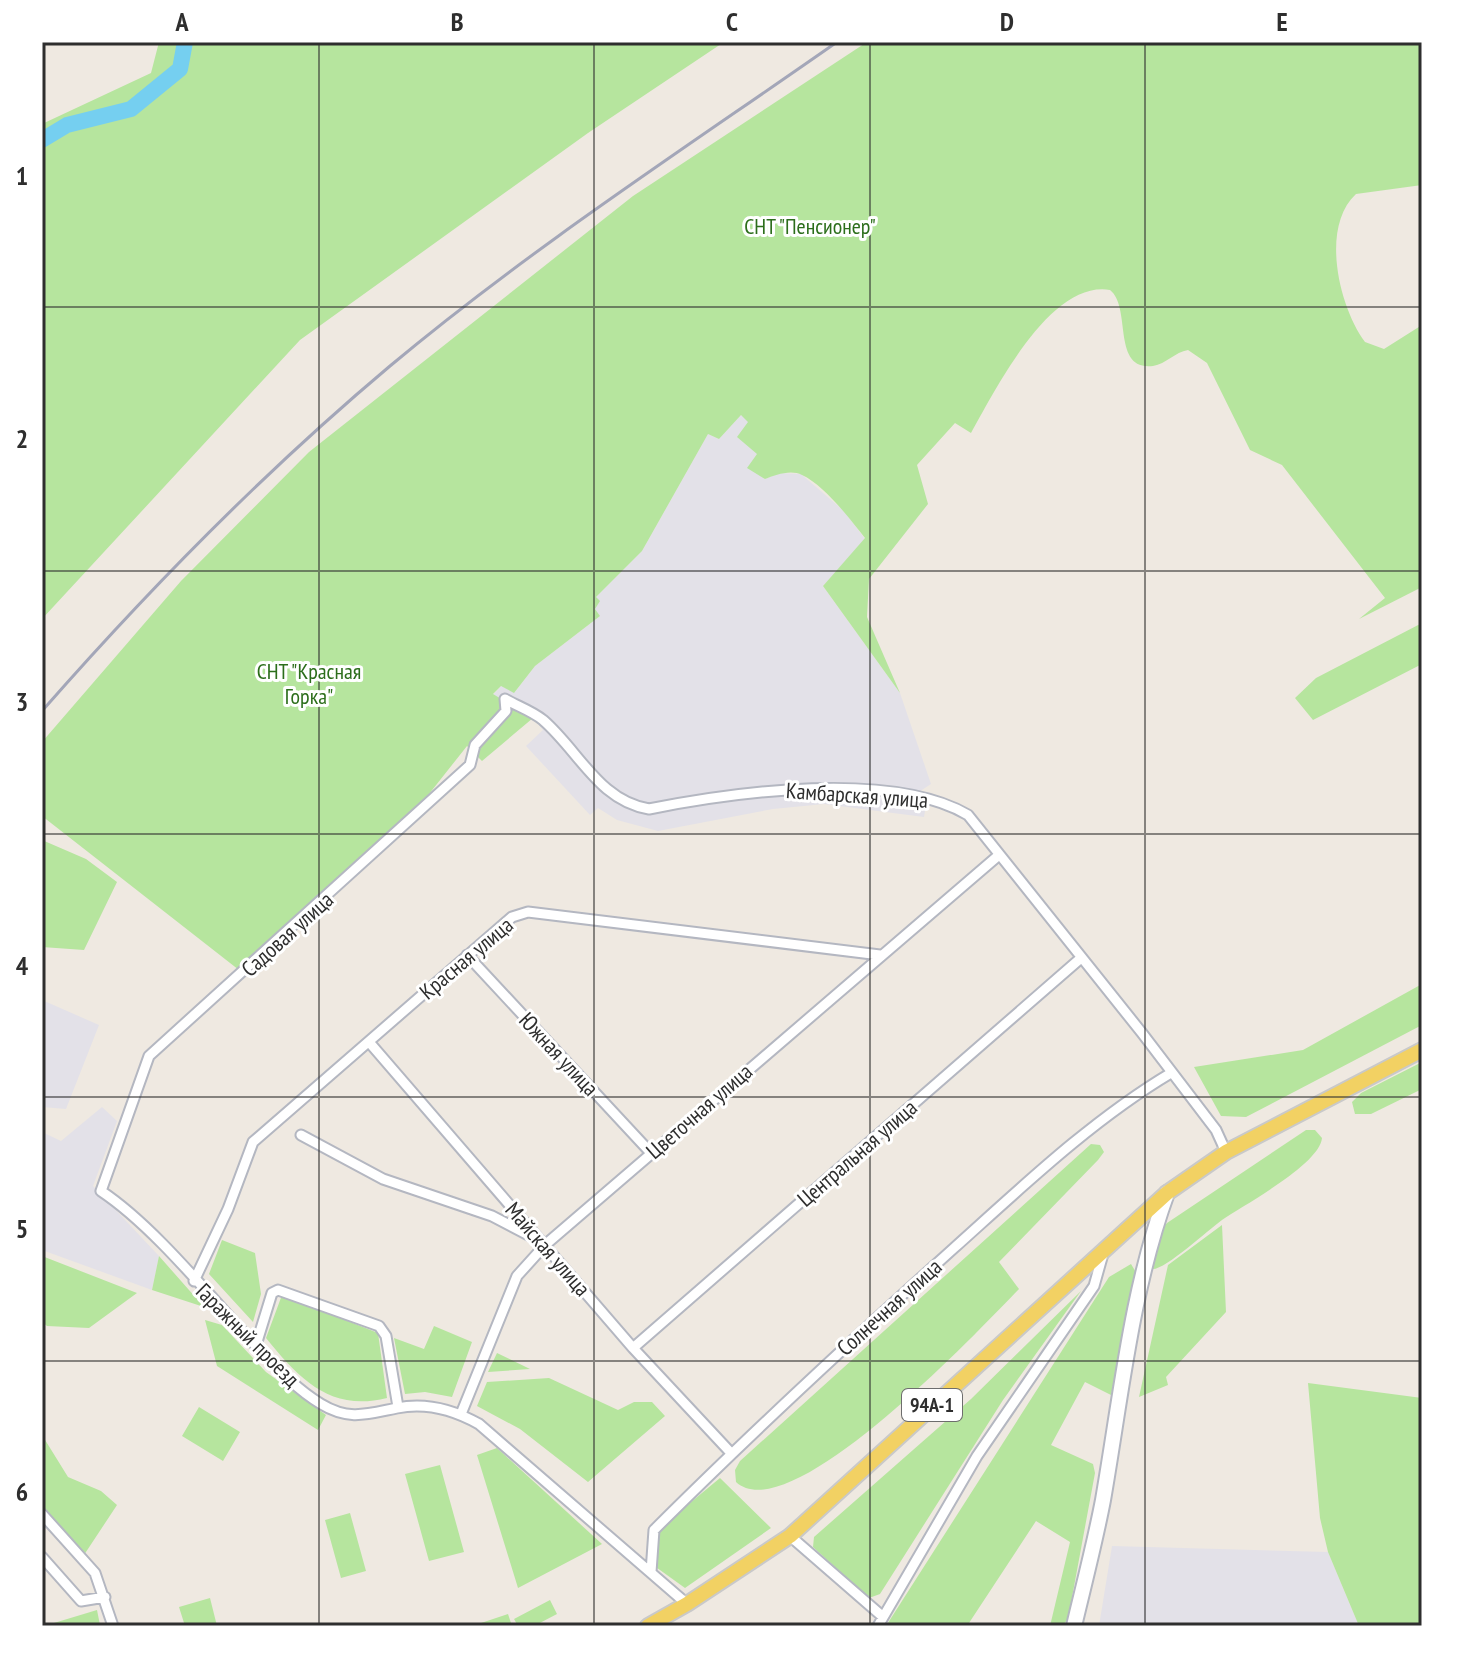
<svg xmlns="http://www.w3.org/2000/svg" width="1464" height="1668" font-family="'PT Sans Narrow',sans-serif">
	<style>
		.industrial { fill: #e3e1e8 }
		.green { fill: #b6e59e }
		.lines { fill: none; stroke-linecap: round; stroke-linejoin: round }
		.river { stroke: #75cff0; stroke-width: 16 }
		.street-casing { stroke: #b4b7c1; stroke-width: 13 }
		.secondary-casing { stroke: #b4b7c1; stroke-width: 18 }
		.primary-casing { stroke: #c9c9c9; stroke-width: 18 }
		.street { stroke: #fff; stroke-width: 9 }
		.secondary { stroke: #fff; stroke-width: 14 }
		.primary { stroke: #f2d163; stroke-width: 14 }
		.rail { stroke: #a3a6b8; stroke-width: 3 }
		.grid { fill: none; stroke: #2e2e2e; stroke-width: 2; stroke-opacity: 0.55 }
		.labels { text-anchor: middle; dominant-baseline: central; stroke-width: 6; stroke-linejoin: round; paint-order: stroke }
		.shield { fill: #fff; stroke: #6d6d6d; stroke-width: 2 }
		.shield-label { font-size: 20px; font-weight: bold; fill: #2e2e2e }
		.park-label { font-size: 22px; fill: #2c6e1b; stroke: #fff }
		.street-label { font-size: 22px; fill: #2e2e2e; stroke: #fff }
		.neatline { fill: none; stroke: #2e2e2e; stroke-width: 3 }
		.grid-label { font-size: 26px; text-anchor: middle; font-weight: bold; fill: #2e2e2e }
	</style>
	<rect width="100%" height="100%" fill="#efe9e1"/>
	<path class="industrial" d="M741,415L749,421L758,454L748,467L765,479L779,473L801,474L844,511L865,539L823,586L900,693L931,784L905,801L926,805L924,817L824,804L773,809L658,831L617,820L598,808L590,815L526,746L543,730L533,718L493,695L501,686L515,692L535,666L600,616L594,609L596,597L642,551L708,434L719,439Z
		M42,1000L99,1025L66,1109L42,1107Z
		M102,1107L117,1121L93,1186L159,1256L152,1290L42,1250V1132L61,1141Z
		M1112,1546L1328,1552L1359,1626H1099Z"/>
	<path class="green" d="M159,42H724L588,133L300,340L42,619V124L151,73Z
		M867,42H1422V185L1356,194C1320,227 1339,307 1365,342L1384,349L1422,325V587L1359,619L1385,598L1282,465L1250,450L1207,363L1188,350C1175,352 1166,364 1153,366C1111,371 1132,307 1110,290C1050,280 996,389 971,433L955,423L917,465L928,504L869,579L867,617L900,693L823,586L865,538C850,519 824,485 802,475C791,469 775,475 765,479L747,468L757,454L737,437L748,422L741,415L719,439L708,434L642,551L596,597L600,601L595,609L600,616L535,666L514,693L501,686L493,694L533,718L482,761L467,746L429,794L239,970L42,816V742L181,581L309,452L633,196Z
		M1422,623V664L1313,720L1295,698L1316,678Z
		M42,840L86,859L117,882L84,950L42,947Z
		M1422,984V1025L1246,1117L1221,1116L1194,1067L1303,1050Z
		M1422,1062V1089L1371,1114H1355L1352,1102L1361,1093Z
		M1306,1130H1315L1322,1138C1320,1164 1244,1205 1222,1220C1208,1230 1164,1271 1152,1269L1149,1262L1159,1232L1167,1223Z
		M1091,1144L1100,1145L1104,1152L1098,1160L999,1262L1019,1289C981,1328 790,1532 736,1482L735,1470L740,1461Z
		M1222,1225L1226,1312L1166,1377L1168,1385L1139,1397L1168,1265Z
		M222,1240L255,1253L261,1294L253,1322L209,1274Z
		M42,1256L137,1293L89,1328L47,1326L42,1322Z
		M159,1256L204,1307L152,1290Z
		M1131,1264L1137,1274L1111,1395L1085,1382L1051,1445L1093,1464L1095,1473L1068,1619L1062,1626H1050L1070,1542L1036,1521L969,1623L971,1626H886L1109,1277Z
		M1081,1291L1003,1400L880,1594L869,1598L813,1547L814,1537L971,1399Z
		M282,1295L378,1333L387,1398C331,1412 300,1380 266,1338Z
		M205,1320L222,1325L266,1372L326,1415L318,1430L217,1366Z
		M434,1326L472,1342L452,1397L425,1392L405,1394L394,1338L424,1349Z
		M497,1353L530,1369L488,1372Z
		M549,1378L618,1410L634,1402H652L665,1416L588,1482L520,1429L477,1406L487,1382Z
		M1308,1383L1422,1398V1626H1359L1328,1552L1320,1518Z
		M199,1407L240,1432L223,1461L182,1436Z
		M42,1435L68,1477L101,1491L117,1505L82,1558L42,1512Z
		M497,1448L602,1544L518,1588L477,1455Z
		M440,1465L464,1552L429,1561L405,1474Z
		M720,1478L771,1528L685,1588L653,1565L661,1527Z
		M350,1513L366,1571L341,1578L325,1520Z
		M210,1598L217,1626H185L179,1607Z
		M550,1600L557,1614L534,1626H518L514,1619Z
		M97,1610L100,1625L44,1626Z
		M508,1614L512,1626H472Z"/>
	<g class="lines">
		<path class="river" d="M42,140L67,125L131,109L180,69L185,42"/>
		<defs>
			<path id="street" d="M505,699L506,711L475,745L470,765L149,1056L101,1191C155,1227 211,1298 257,1347C277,1368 296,1389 321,1404C349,1421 367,1414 397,1408C426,1402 454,1410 479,1424L687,1604
				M505,699C517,706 532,711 543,720C579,751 599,801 649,809C735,792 891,770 968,815L1142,1033L1216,1130L1226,1152
				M467,955L651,1153
				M369,1042L633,1348L731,1453
				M301,1135L383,1179L492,1216L536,1239
				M194,1281L228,1209L253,1142L512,917L528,912L880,955
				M256,1345L272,1293L278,1290L379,1326L386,1336L398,1407
				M633,1348L1081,958
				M461,1414L517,1276L545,1245L999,855
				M42,1514L95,1573L113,1626
				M790,1536L882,1616
				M42,1557L81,1601L105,1597
				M651,1572L654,1530C751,1433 852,1340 954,1248C1022,1187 1092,1120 1171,1073
				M878,1626L977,1456L1094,1286L1103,1254"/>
			<path id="secondary" d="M1074,1626C1084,1584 1095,1542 1103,1500C1121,1397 1131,1292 1167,1193"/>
			<path id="primary" d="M648,1626L687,1604L790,1536L1167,1193L1226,1152L1422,1050"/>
		</defs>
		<use href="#street" class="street-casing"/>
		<use href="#secondary" class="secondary-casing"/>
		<use href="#primary" class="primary-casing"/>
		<use href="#street" class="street"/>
		<use href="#secondary" class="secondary"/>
		<use href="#primary" class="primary"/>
		<path class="rail" d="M42,711C150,588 265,471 390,366C531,248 687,147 837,42"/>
	</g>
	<path class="grid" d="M319,42V1626M594,42V1626M870,42V1626M1145,42V1626M42,307H1422M42,571H1422M42,834H1422M42,1097H1422M42,1361H1422"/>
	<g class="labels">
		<rect class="shield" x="902" y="1389" width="60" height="32" rx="6"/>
		<g class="shield-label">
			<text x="932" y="1405">94А-1</text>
		</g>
		<g class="park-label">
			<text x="810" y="226">СНТ "Пенсионер"</text>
			<text x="309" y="671">СНТ "Красная<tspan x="309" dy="25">Горка"</tspan></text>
		</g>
		<g class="street-label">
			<text transform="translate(857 795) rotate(4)">Камбарская улица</text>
			<text transform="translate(287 934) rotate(-42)">Садовая улица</text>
			<text transform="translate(466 958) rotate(-40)">Красная улица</text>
			<text transform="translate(559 1054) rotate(47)">Южная улица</text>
			<text transform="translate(699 1111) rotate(-41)">Цветочная улица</text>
			<text transform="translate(857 1153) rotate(-41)">Центральная улица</text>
			<text transform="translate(548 1249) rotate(49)">Майская улица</text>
			<text transform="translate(889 1307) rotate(-42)">Солнечная улица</text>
			<text transform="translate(248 1335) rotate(45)">Гаражный проезд</text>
		</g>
	</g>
	<rect width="1464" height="1668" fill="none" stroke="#ffffff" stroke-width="88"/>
	<rect x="44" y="44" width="1376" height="1580" class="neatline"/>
	<g class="grid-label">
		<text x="182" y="31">A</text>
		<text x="457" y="31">B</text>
		<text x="732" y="31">C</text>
		<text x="1007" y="31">D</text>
		<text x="1282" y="31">E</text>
		<text x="22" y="185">1</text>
		<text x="22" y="448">2</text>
		<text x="22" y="711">3</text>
		<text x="22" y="975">4</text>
		<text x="22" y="1238">5</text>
		<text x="22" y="1501">6</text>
	</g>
</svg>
